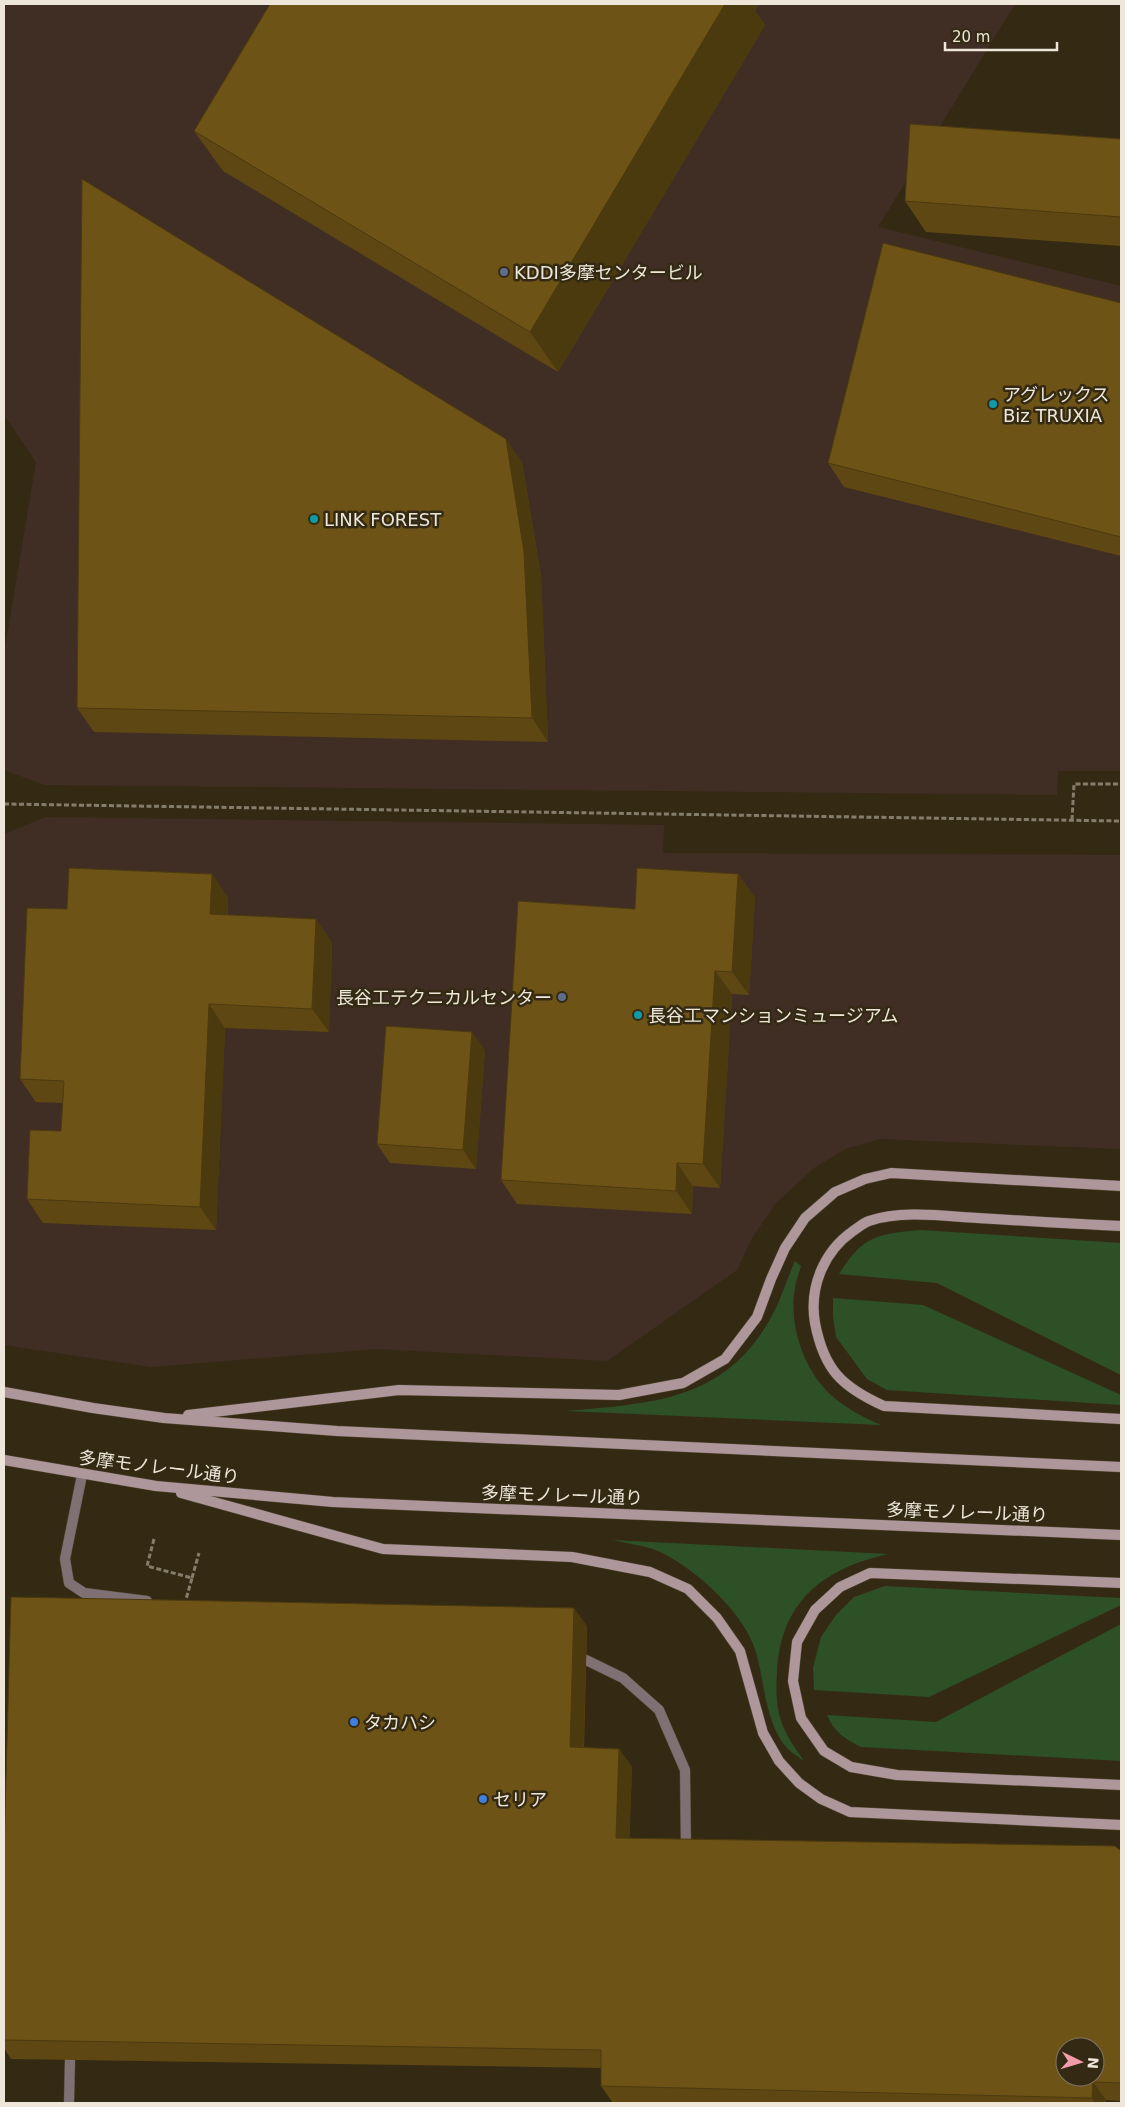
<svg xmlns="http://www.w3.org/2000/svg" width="1125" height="2107" font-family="'DejaVu Sans','Noto Sans JP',sans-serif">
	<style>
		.commercial { fill: #402e25 }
		.green { fill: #2e5027 }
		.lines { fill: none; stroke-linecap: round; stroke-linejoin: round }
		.lane-casing { stroke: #524834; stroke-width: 11 }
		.secondary-casing { stroke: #524834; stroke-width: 11 }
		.path { stroke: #857d6b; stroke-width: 3; stroke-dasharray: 5 2.5; stroke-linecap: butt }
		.lane { stroke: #7e7073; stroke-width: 10 }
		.secondary { stroke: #ad979b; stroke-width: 10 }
		.wall { fill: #5e4713 }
		.shaded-wall { fill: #4c3a0f }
		.building { fill: #6d5316; stroke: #4c3a0f; fill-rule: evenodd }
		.service-dot { fill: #5c6f8a; stroke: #342a14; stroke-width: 2 }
		.culture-dot { fill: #0f9aa8; stroke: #342a14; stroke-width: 2 }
		.shop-dot { fill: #3f7fe0; stroke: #342a14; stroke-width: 2 }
		.labels { text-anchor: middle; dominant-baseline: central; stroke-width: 5; stroke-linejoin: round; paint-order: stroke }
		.poi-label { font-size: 18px; fill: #ede6d9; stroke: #342a14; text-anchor: start }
		.street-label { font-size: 18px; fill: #ede6d9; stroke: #342a14 }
	</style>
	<rect width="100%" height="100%" fill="#342a14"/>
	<path class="commercial" d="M4,4H1015L878,227L1121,286V771H1058L1057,795L45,785L4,770V654L36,462L4,415Z
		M46,817L664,825L663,853L1121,855V1149L880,1139L845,1149L814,1168L776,1203L752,1238L737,1270L607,1361L376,1349L151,1367L4,1345V834Z"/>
	<path class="green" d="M920,1230L1121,1243V1375L937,1283L839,1274C863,1236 876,1234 920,1230Z
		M795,1261L801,1266C799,1273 796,1281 795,1288C788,1324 804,1371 831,1395C845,1408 863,1417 881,1425L567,1411C650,1403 722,1402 769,1321C780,1303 786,1281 795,1261Z
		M833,1298L923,1305L1121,1395V1405L887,1390L867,1379L836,1337L833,1316Z
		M612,1540L889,1554C823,1568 780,1602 777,1673C776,1687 776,1704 780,1718C785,1734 795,1748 804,1761C798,1757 791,1752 786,1747C764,1719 765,1681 755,1649C743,1611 690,1563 653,1549C640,1545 625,1543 612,1540Z
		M885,1586L1121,1598V1605L929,1697L814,1690L813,1668L821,1637L836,1615L854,1597Z
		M1121,1624V1761L861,1747C845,1739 834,1732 827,1715L936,1722Z"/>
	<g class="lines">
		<defs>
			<path id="lane" d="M82,1475L65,1559L69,1583L84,1593L147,1601
				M573,1658L586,1660L623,1678L659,1710L685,1770L686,1852
				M69,2103L70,2059"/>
			<path id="secondary" d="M1121,1226C1073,1224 1026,1221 978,1218C943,1216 902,1210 869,1221C863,1223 858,1228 853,1231C823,1252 809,1288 815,1323C824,1370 842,1387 884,1406L1121,1419
				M4,1392L93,1408L164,1418L337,1431L1121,1467
				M188,1415L399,1390L619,1395L683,1383L725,1359L757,1317L771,1279L785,1248L805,1218L835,1192L865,1179L891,1173L1121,1186
				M4,1460L156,1486L333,1502L1121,1535
				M181,1493L383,1549L572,1557L650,1572L688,1589L717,1618L740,1651L763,1733L779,1761L799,1783L821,1799L850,1812L1121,1825
				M1121,1583L870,1573L840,1587L815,1610L797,1642L793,1681L801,1718L824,1751L851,1767L897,1775L1121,1785"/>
		</defs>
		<use href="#lane" class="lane-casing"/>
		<use href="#secondary" class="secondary-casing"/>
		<path class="path" d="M4,804L1121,821
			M1072,820L1074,784H1121
			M154,1539L147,1566L192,1578L185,1603
			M192,1578L199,1553"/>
		<use href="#lane" class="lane"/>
		<use href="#secondary" class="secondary"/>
	</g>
	<path class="wall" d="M270,4H759L755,11L765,25L558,372L223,171L194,131Z
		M1121,139V246L926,232L905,201Z
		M1121,303V556L844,487L828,463Z
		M522,462L541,576L548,742L94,732L77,708Z
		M212,874L228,898V915L332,942L329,1032L225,1028L216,1230L43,1223L27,1199L61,1131L63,1103L36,1102L20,1079L67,909Z
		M738,874L755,898L749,995L732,994L720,1188L693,1186L692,1214L517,1204L501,1180L635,909Z
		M485,1050L476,1169L390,1163L377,1144Z
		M587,1626L584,1748L619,1749L632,1767L629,1839L1121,1851V2101L1106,2100V2103H613L601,2086V2068L11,2059L4,2048V1850Z"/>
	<path class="shaded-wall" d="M725,4H759L755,11L765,25L558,372L530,332Z
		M506,439L522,462L541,576L548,742L532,718Z
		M212,874L228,898L227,938L210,914Z
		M738,874L755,898L749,995L732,972Z
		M316,919L332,942L329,1032L312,1009Z
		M715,971L732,994L720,1188L703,1164Z
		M209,1004L225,1028L216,1230L200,1207Z
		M472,1032L485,1050L476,1169L463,1150Z
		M677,1163L693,1186L692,1214L676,1191Z
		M574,1608L587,1626L583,1766L570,1747Z
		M619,1749L632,1767L629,1857L616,1838Z
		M1093,2082L1106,2100V2103H1095L1092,2098Z"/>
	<path class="building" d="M270,4H725L530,332L194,131Z
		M910,124L1121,139V217L905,201Z
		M82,179L506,439L524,552L532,718L77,708Z
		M883,243L1121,303V537L828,463Z
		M69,868L212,874L210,914L316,919L312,1009L209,1004L200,1207L27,1199L30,1130L61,1131L64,1081L20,1079L27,908L67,909Z
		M637,868L738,874L732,972L715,971L703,1164L677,1163L676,1191L501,1180L518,901L635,909Z
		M386,1026L472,1032L463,1150L377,1144Z
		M11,1597L574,1608L570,1747L619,1749L616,1838L1115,1846L1121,1851V2083L1093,2082L1092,2098L601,2086V2050L4,2040V1850ZM1065,2047H1095V2077H1065Z"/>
	<g class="service-dot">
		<circle cx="504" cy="272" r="5"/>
		<circle cx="562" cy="997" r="5"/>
	</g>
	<g class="culture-dot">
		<circle cx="993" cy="404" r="5"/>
		<circle cx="314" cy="519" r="5"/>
		<circle cx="638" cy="1015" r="5"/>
	</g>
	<g class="shop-dot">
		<circle cx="354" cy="1722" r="5"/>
		<circle cx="483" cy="1799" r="5"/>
	</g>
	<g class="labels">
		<g class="poi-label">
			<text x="514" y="272">KDDI多摩センタービル</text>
			<text x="1003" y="394">アグレックス<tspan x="1003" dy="21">Biz TRUXIA</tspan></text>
			<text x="324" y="519">LINK FOREST</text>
			<text x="552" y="997" text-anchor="end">長谷工テクニカルセンター</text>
			<text x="648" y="1015">長谷工マンションミュージアム</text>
			<text x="364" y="1722">タカハシ</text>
			<text x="493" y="1799">セリア</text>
		</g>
		<g class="street-label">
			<text transform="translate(159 1467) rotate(7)">多摩モノレール通り</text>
			<text transform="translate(562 1495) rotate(2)">多摩モノレール通り</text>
			<text transform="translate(967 1512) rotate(2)">多摩モノレール通り</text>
		</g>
	</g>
	<rect width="1125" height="2107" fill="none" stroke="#ede6d9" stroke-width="10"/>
	<g transform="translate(1080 2062) rotate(95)"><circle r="24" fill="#342a14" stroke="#7e7563"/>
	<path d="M0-4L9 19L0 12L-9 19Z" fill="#f39aab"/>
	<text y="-8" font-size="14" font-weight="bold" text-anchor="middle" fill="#ede6d9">N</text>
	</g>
	<path d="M945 42v8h112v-8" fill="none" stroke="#ede6d9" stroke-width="2.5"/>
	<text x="952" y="42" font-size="15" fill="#ede6d9" stroke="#342a14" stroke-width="4" paint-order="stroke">20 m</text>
</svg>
